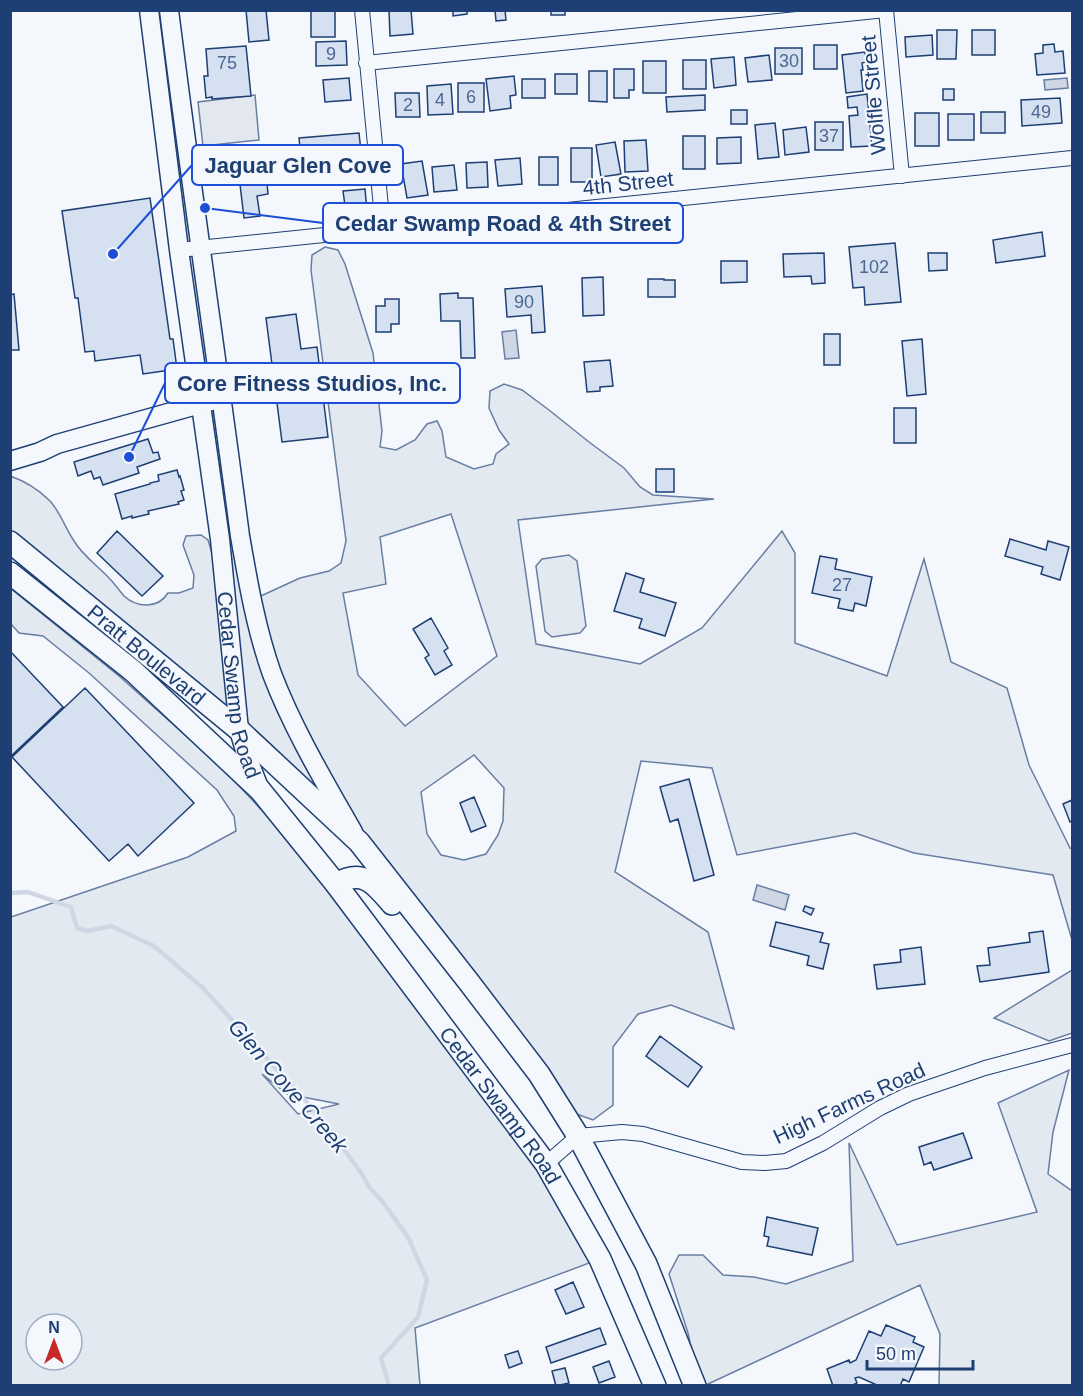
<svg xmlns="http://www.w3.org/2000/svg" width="1083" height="1396" font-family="Arial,sans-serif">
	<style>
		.green { fill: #e3e9f0; stroke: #687fa3; stroke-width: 1.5; fill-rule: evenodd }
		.parking { fill: #e3e8f0; stroke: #687fa3; stroke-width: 1.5 }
		.water { fill: #cfd7e4; stroke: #687fa3; stroke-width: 1.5 }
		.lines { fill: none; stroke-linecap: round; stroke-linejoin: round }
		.stream { stroke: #cfd7e4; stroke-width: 4.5 }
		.building { fill: #d5e0f0; stroke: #1d3f73; stroke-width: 1.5 }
		.street-casing { stroke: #1d3f73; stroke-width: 16 }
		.secondary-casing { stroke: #1d3f73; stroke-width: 21 }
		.primary-casing { stroke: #1d3f73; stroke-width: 24 }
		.street { stroke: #f4f7fb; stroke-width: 14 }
		.secondary { stroke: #f4f7fb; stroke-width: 18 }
		.primary { stroke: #f4f7fb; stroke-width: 21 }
		.labels { text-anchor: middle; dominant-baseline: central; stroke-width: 4.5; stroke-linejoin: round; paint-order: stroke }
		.number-label { font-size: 18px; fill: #4b6792 }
		.street-label { font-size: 21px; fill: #1d3f73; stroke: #f4f7fb }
		.water-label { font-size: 22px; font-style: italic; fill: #1d3f73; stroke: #f4f7fb }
		.leader { fill: none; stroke: #1d4ed8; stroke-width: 2 }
		.callout-dot { fill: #1d4ed8; stroke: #f4f7fb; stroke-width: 2 }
		.callout { fill: #f4f7fb; stroke: #1d4ed8; stroke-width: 2 }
		.callout-label { font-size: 22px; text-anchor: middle; font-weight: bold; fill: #1d3f73 }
	</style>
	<rect width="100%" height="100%" fill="#f4f7fb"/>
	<path class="green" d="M325,247L338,250L345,264L373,353L382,431L380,447L396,450L415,440L427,424L437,421L442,431L446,457L474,469L493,464L496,454L509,444L499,430L489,408L490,391L504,384L522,390L549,410L589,442L624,468L640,487L653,495L714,499L518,520L536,644L640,664L702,628L782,531L795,553V643L887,676L924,559L951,662L1007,688L1029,765L1070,848L1072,849V940L1053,875L914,853L855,833L737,855L712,768L641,761L615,872L708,932L734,1029L671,1005L638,1014L613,1047V1105L593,1120L571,1112L361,842L11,538L10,476C25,481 39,490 50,501C61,513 65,528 74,541C83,556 97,565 109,578C114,583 119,590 124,596C137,608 158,609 168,593H179L193,588L194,575L183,545L186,536L201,535L208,540L215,563L229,522L244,560L252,600L300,578L329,571L341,563L346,541L311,270L312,255ZM451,514L497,656L405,726L358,675L343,593L386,584L380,537ZM474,755L504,788L503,821L498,835L486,854L464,860L441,855L427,834L421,792Z
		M569,555L577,561L586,626L580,633L552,637L545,631L536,566L542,559Z
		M10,588L119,676L222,768L307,858L467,1066L600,1259L415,1328L420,1385H11V917L188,857L236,831L234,816L217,790L89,673L43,636L19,633L11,624ZM262,1074L287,1094L339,1104L298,1114ZM36,1324H72V1360H36Z
		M1072,970V1033L1049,1041L994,1018Z
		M1069,1070L1053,1132L1048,1174L1072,1191V1385H939L940,1334L920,1285L706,1385H699L688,1333L669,1274L679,1255H703L723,1275L754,1277L786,1284L853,1261L849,1143L897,1245L1037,1212L998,1103Z"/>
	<path class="parking" d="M255,95L259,140L203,146L198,102Z"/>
	<path class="water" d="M1067,78L1068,88L1045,90L1044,80Z
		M516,330L519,358L505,359L502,332Z
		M757,885L789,895L785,910L753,900Z"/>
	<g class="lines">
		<path class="stream" d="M10,893L28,892L71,907L77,928L87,931L111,926L154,946L203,988L321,1118L362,1174L369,1187L382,1201L408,1237L427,1280L418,1317L381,1358L389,1386"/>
	</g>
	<path class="building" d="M246,10H266L269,40L249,42Z
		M311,10H335V37H311Z
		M389,10H411L413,34L390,36Z
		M453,10H467V14L453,16Z
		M495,10H505L506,20L496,21Z
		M551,10H565V15H551Z
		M937,30H957L956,59H937Z
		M972,30H995V55H972Z
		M932,35L933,55L906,57L905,37Z
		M346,41L347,65L316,66V42Z
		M1054,44L1055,52L1063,51L1065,73L1037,75L1035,54L1043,53V45Z
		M814,45H837V69H814Z
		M246,46L251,96L212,99V97L206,98L204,76H208L206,49Z
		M775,48H802V74H775Z
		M865,52L866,62L862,63L863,70H861L863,91L846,93L842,55Z
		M769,55L772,80L748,82L745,58Z
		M734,57L736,85L714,88L711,59Z
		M683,60H706V89H683Z
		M643,61H666V93H643Z
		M614,69H634V90H629V98H614Z
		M589,71H607V102L589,101Z
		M555,74H577V94H555Z
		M514,76L516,95L510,96L511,108L490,111L486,79Z
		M349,78L351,100L325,102L323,80Z
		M522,79H545V98H522Z
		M458,83H484V112H458Z
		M451,84L453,114L428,115L427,86Z
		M943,89H954V100H943Z
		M395,93H419L420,117H396Z
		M867,94L872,146L851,147L849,116L858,115L857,107L848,108L847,97Z
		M705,95V110L667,112L666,97Z
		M1060,98L1062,123L1022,126L1021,100Z
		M731,110H747V124H731Z
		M981,112H1005V133H981Z
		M915,113H939V146H915Z
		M948,114H974V140H948Z
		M815,122H843V150H815Z
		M775,123L779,157L758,159L755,125Z
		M806,127L809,152L785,155L783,130Z
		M359,133L362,161L302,167L299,138Z
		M683,136H705V169H683Z
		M741,137V163L717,164V138Z
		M646,140L648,171L625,172L624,141Z
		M615,142L621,174L601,177L596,145Z
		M571,148H592V182H571Z
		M539,157H558V185H539Z
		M520,158L522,184L498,186L495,160Z
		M422,161L428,195L407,198L401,164Z
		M487,162L488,187L467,188L466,163Z
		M454,165L457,190L434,192L432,167Z
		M266,173L268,194L257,196L260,216L244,218L239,176Z
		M365,189L367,211L346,213L343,191Z
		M150,198L170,339H173L177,369L143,374L140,355L95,361L94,351L85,352L78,298H75L62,211Z
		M1042,232L1045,256L996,263L993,240Z
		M895,243L901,302L865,305L864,287L853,288L849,247Z
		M824,253L825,283L812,284L811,276L784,277L783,254Z
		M928,253H947V270L929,271Z
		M721,261H747V282L721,283Z
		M603,277L604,315L583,316L582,278Z
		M648,279H664V280H675V297H648Z
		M542,286L545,332L532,333L531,315L507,317L505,289Z
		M458,293V298H473L475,358H461L460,321H441L440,294Z
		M14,294L19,350H10V295Z
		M385,299H399V324H391V332H376V306H385Z
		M296,314L301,349L317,347L328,437L282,442L266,318Z
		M824,334H840V365H824Z
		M922,339L926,394L907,396L902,341Z
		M610,360L613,386L600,387V391L587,392L584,362Z
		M894,408H916V443H894Z
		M148,439L153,453L158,452L160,459L137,467L139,473L103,485L100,477L94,479L91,471L78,476L74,462Z
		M656,469H674V492H656Z
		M177,470L179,477L180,476L184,490L181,491L184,500L178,502L179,504L148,511L149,514L132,518V516L122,519L115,494L150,484V483L159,481L158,475Z
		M117,531L163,576L142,596L97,553Z
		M1010,539L1046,550L1048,541L1069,547L1060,580L1041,574L1043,567L1005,556Z
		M820,556L837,559L835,569L872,577L866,606L855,603L853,611L838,608L840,599L812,593Z
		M626,573L644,579L640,592L676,603L665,636L639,628L642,619L614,611Z
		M431,618L448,648L444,651L452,665L435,675L425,658L429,655L413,629Z
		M10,651L63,707L10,757Z
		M85,688L194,803L138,856L128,844L109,861L12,757Z
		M689,779L714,875L694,881L678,819L670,822L660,787Z
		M474,797L486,826L471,832L460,803Z
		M1072,800V821L1070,822L1063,804Z
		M805,906L814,909L811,915L803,911Z
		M776,922L823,933L820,942L829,944L823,969L807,965L809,956L770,946Z
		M1043,931L1049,972L980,982L977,966L990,965L988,948L1030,942L1029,933Z
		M921,947L925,984L877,989L874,965L901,962L900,950Z
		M660,1036L702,1067L688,1087L646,1056Z
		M963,1133L972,1158L934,1170L931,1162L924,1165L919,1147Z
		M767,1217L818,1228L812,1255L767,1246L769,1237L764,1236Z
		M573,1282L584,1307L566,1314L555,1290Z
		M886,1325L915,1337L913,1342L924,1347L909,1382L903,1379L900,1386H879L859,1377L855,1378L857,1383L851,1386H833L827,1369L849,1360L850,1363L856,1360L869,1331L881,1336Z
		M600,1328L606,1344L551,1363L546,1347Z
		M518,1351L522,1363L509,1368L505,1355Z
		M609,1361L615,1377L599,1383L593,1367Z
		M565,1368L569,1383L556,1386L552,1371Z"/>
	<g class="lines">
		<defs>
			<path id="street" d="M362,10L383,228
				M886,10L902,176
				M366,63L886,10
				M179,250L1072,158
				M546,1164L578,1136L622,1132L643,1134L742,1162L765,1163L786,1161L823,1143L880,1108L909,1094L985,1068L1072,1045"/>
			<g id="secondary">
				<path id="s1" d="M149,10L179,250L220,539L239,730L246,754L260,790"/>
				<path d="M169,10C191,186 217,361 240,536C248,582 256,629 272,674C293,729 324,781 353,832"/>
				<path d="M10,461L40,452L57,444L211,401"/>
			</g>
			<g id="primary">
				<path id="s2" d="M10,542L239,730L359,842L468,981L539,1074L578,1136L646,1264L695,1386"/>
				<path id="s3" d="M10,573L133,671L260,790L336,884L546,1164L600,1259L655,1386"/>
				<path d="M336,884C363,868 375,884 392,904"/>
			</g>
		</defs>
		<use href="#street" class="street-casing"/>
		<use href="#secondary" class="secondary-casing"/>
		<use href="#primary" class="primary-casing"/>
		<use href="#street" class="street"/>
		<use href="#secondary" class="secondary"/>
		<use href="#primary" class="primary"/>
	</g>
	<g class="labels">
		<g class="number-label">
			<text x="331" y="54">9</text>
			<text x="789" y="61">30</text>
			<text x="227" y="63">75</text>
			<text x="471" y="97">6</text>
			<text x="440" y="100">4</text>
			<text x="408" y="105">2</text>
			<text x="1041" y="112">49</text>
			<text x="829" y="136">37</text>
			<text x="874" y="267">102</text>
			<text x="524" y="302">90</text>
			<text x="842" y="585">27</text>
		</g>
		<g class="street-label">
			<text transform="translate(873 95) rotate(-95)">Wolfle Street</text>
			<text transform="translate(628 183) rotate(-6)">4th Street</text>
			<text stroke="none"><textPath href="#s2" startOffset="177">Pratt Boulevard</textPath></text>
			<text stroke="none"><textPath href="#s1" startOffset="681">Cedar Swamp Road</textPath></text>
			<text transform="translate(849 1103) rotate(-25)">High Farms Road</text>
			<text stroke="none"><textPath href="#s3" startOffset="728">Cedar Swamp Road</textPath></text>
		</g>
		<g class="water-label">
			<text transform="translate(288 1086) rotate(49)">Glen Cove Creek</text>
		</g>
	</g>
	<path class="leader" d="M113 254L192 165M205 208L323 223M129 457L165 383"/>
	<g class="callout-dot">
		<circle cx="113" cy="254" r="6"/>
		<circle cx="205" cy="208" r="6"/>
		<circle cx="129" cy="457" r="6"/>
	</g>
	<g class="callout">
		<rect x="192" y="145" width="211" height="40" rx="6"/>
		<rect x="323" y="203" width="360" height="40" rx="6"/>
		<rect x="165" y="363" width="295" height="40" rx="6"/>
	</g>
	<g class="callout-label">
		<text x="298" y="173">Jaguar Glen Cove</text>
		<text x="503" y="231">Cedar Swamp Road &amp; 4th Street</text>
		<text x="312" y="391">Core Fitness Studios, Inc.</text>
	</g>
	<rect width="1083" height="1396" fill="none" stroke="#1d3f73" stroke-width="24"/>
	<g transform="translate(54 1342)"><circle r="28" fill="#f4f7fb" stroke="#9eadc5" stroke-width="1.5"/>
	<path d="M0-4.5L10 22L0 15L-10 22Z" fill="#c62828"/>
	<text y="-9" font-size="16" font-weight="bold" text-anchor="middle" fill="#1d3f73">N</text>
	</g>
	<path d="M867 1360v9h106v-9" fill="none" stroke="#1d3f73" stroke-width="3"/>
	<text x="876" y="1360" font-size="18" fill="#1d3f73" stroke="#f4f7fb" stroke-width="4.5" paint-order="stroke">50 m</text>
</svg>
